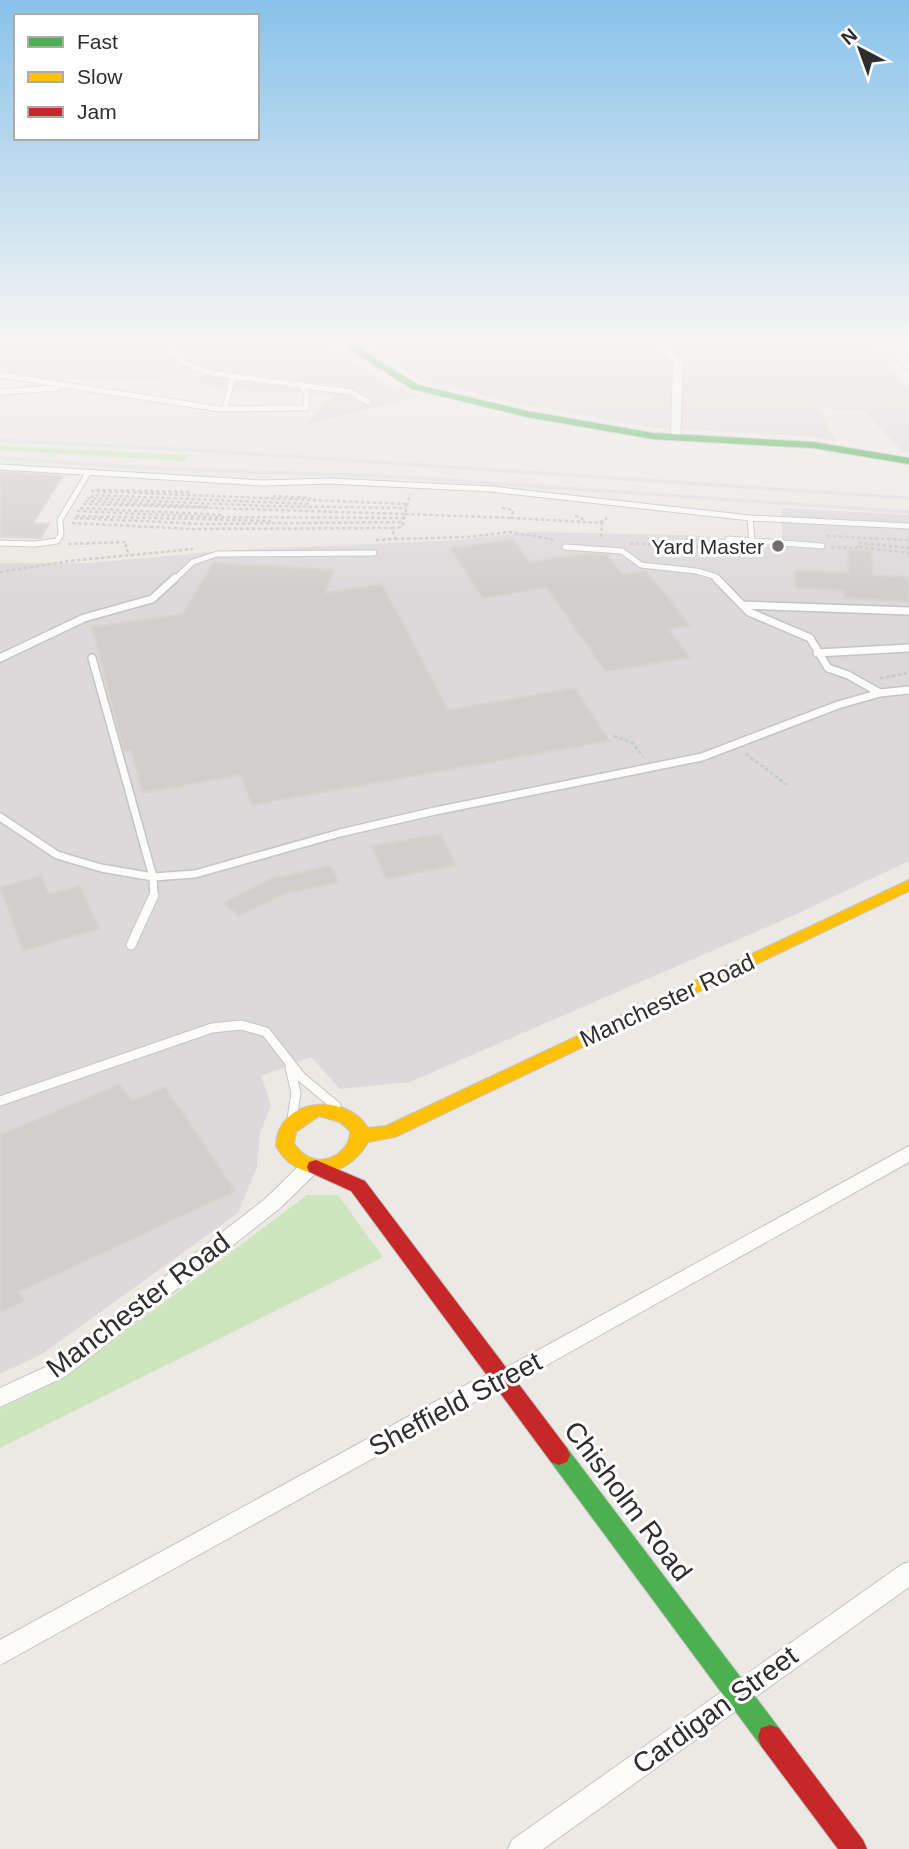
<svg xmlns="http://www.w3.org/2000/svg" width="909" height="1849" font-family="Arial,sans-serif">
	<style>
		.industrial { fill: #dcd9db }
		.green { fill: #cee6be }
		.building { fill: #d1cecb; stroke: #d7d4d0; stroke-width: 2 }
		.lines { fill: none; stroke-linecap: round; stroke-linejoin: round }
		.lane-far2-casing { stroke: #c5c4c5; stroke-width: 7 }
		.lane-far1-casing { stroke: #c5c4c5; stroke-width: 10 }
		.lane-casing { stroke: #c5c4c5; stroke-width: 11 }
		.street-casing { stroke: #c5c4c5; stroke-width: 2 }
		.fast-casing { stroke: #c5c4c5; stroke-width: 2 }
		.slow-casing { stroke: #c5c4c5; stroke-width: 2 }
		.jam-casing { stroke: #c5c4c5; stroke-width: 2 }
		.path { stroke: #c9c9c8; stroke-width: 2.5; stroke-dasharray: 3.5 2.5; stroke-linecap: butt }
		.lane-far2 { stroke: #fcfcfb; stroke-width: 5 }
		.lane-far1 { stroke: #fcfcfb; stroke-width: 7 }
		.lane { stroke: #fcfcfb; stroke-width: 9 }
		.street { fill: #fcfcfb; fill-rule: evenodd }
		.fast { fill: #4caf50; fill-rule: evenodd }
		.slow { fill: #ffc107; fill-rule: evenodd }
		.jam { fill: #c62828; fill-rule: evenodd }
		.rail { stroke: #dfdfe1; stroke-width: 3.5 }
		.poi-dot { fill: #706f6e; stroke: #fff; stroke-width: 2.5 }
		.labels { text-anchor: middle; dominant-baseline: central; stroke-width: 6; stroke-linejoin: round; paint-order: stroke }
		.far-poi-label { font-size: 21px; fill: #2e2e2e; stroke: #fff; text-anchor: end }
		.street-label { font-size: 24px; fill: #2e2e2e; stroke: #fff }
		.near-street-label { font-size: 28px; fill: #2e2e2e; stroke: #fff }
	</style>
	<rect width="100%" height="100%" fill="#ece8e4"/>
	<path class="industrial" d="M0,337H316L395,389L422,396L305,425L334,395L208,388L209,383L35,379L0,370Z
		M353,337H863L909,389V452L902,451L864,411L818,408L836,441L806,436L656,428L520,404L420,380Z
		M782,508L909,515V861L790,917L410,1082L340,1089L311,1057L261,1076L271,1105L260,1133L257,1167L238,1213L42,1354L0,1374V563H89L235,550L460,540L531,532L686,535L782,543Z"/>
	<path class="green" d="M0,446L188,455L184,461L0,450Z
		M307,1195H338L383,1257L0,1448V1409L62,1379Z"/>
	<path class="building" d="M0,472L63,476L33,523L49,524L41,538L0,537Z
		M513,539L529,562L583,554L607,555L623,575L646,571L690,625L668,629L690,657L606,672L547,588L483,598L450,548Z
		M848,550L872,551L873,575L909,577V602L845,598L844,591L796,588L795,570L848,573Z
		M213,563L334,570L325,593L382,584L448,710L575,688L609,741L252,805L241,775L143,793L131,750L124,751L92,627L183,614Z
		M440,834L456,865L386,879L372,846Z
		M330,866L339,883L286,893L239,916L224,903L270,879Z
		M41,876L49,894L80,886L99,929L23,951L0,887Z
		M120,1084L132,1101L165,1087L235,1191L19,1292L24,1301L0,1312V1135Z"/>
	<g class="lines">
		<defs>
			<path id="lane-far2" d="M160,337L179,358L194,368L216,374L351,392L368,402
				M166,341L185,337
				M0,375L219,409L306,408L307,394L301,385
				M0,392L57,388
				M225,409L233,376
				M0,467L263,483L330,481L491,489L750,518L909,526
				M750,518L752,541
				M728,539L822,546
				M0,543L35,544L57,541L61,534L60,520L88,473
				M565,547L622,551L641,565L696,571L714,576L718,580
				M174,580L193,562L217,554L374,553"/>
			<path id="lane-far1" d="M716,578L749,612L810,638L828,668L848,675L880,693
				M742,605L909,611
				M817,653L909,648
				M0,658L84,618L152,599L175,578
				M92,658L153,877L154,897
				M0,817L57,855L101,868L153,877L195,874L340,833L435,811L702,757L838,705L880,693L909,690"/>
			<path id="lane" d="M131,945L154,895
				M290,1067L296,1093L292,1119
				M0,1101L212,1028L241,1025L266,1032L301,1077L336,1106"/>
			<path id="street" d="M645,337H654L683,362L680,440L671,438L673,363Z
				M875,337H884L909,363V372Z
				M909,1146V1162L529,1375L489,1394L0,1665V1640L475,1380L515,1363Z
				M311,1159L318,1161L320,1166L318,1171L279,1209L66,1376L0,1407V1388L52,1364L265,1199L304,1161Z
				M909,1562V1587L543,1849H508L512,1840L901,1565Z"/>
			<path id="fast" d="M330,337H341L418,385L527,411L653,433L813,442L909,458V464L813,448L653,439L527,417L412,389Z
				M559,1445L567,1448L779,1728L782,1737L779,1746L770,1749L761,1746L551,1462L548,1455L551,1448Z"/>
			<path id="slow" d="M909,880V891L395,1137L368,1142C348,1179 298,1186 276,1146C277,1098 346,1091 368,1128L386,1126ZM319,1116L340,1122L350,1131C351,1151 326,1167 307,1156C302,1154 298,1148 294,1144L296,1132Z"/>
			<path id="jam" d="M316,1160L365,1181L567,1448L570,1455L567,1462L559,1465L551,1462L351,1191L309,1172L307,1167L309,1162Z
				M770,1725L779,1728L863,1840L867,1849H838L761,1746L758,1737L761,1728Z"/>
		</defs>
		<use href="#lane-far2" class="lane-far2-casing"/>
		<use href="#lane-far1" class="lane-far1-casing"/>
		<use href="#lane" class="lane-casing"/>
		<use href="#street" class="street-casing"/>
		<use href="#fast" class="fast-casing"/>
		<use href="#slow" class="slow-casing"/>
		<use href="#jam" class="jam-casing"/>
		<path class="path" d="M96,490L192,492
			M91,491L408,504
			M273,496L311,498
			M87,498L263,506L407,508
			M91,498L93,495L309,504
			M85,501L210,507
			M83,504L405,514L410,494
			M80,508L223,515
			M502,508L513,510L512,518L602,523L601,539
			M77,511L208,517L404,518
			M76,516L271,521
			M575,516L582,518V522
			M74,518L204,524L402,522
			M72,523L192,529L392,528
			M600,523L607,518
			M827,536L909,540
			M395,539L467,537L510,532L556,540
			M376,540L395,539L392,528L402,527L405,514L512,518
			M630,543L720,548
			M68,544L126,542V549L131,555
			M685,546L687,539L719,541
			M831,547L856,548L860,543L909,548
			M859,547L909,553
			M0,572L69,561L193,549
			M880,678L909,673
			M614,736L633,743L643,757
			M746,754L789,786"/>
		<use href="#lane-far2" class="lane-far2"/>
		<use href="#lane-far1" class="lane-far1"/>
		<use href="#lane" class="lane"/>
		<use href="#street" class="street"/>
		<use href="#fast" class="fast"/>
		<use href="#slow" class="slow"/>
		<use href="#jam" class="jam"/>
		<path class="rail" d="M0,440L194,450L909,498
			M0,458L145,468L402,477L909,512"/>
	</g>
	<linearGradient id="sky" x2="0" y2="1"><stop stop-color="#88c2ea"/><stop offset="0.57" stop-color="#f6f5f3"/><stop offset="1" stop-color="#f6f5f3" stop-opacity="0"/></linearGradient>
	<rect width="909" height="595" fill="url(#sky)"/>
	<circle class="poi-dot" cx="778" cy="546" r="7"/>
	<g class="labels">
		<g class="far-poi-label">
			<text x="764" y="546">Yard Master</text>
		</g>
		<g class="street-label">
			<text transform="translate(667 1000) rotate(-25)">Manchester Road</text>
		</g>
		<g class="near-street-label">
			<text transform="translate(138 1305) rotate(-37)">Manchester Road</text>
			<text transform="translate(455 1404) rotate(-28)">Sheffield Street</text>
			<text transform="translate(628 1501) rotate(53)">Chisholm Road</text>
			<text transform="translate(715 1710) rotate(-36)">Cardigan Street</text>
		</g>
	</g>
	<rect x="14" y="14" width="245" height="126" fill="#ffffff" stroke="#ababab" stroke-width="2"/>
	<rect x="28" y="37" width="35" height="10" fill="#4caf50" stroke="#ababab" stroke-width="2"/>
	<text x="77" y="49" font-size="21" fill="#2e2e2e">Fast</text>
	<rect x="28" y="72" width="35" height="10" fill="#ffc107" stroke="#ababab" stroke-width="2"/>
	<text x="77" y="84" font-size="21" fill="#2e2e2e">Slow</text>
	<rect x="28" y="107" width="35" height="10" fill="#c62828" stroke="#ababab" stroke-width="2"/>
	<text x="77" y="119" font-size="21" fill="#2e2e2e">Jam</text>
	<g transform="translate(860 49) rotate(319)" stroke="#ffffff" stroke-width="5" paint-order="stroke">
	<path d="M0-5L12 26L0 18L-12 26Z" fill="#2e2e2e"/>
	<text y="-10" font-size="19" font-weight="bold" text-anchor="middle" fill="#2e2e2e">N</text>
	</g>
</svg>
